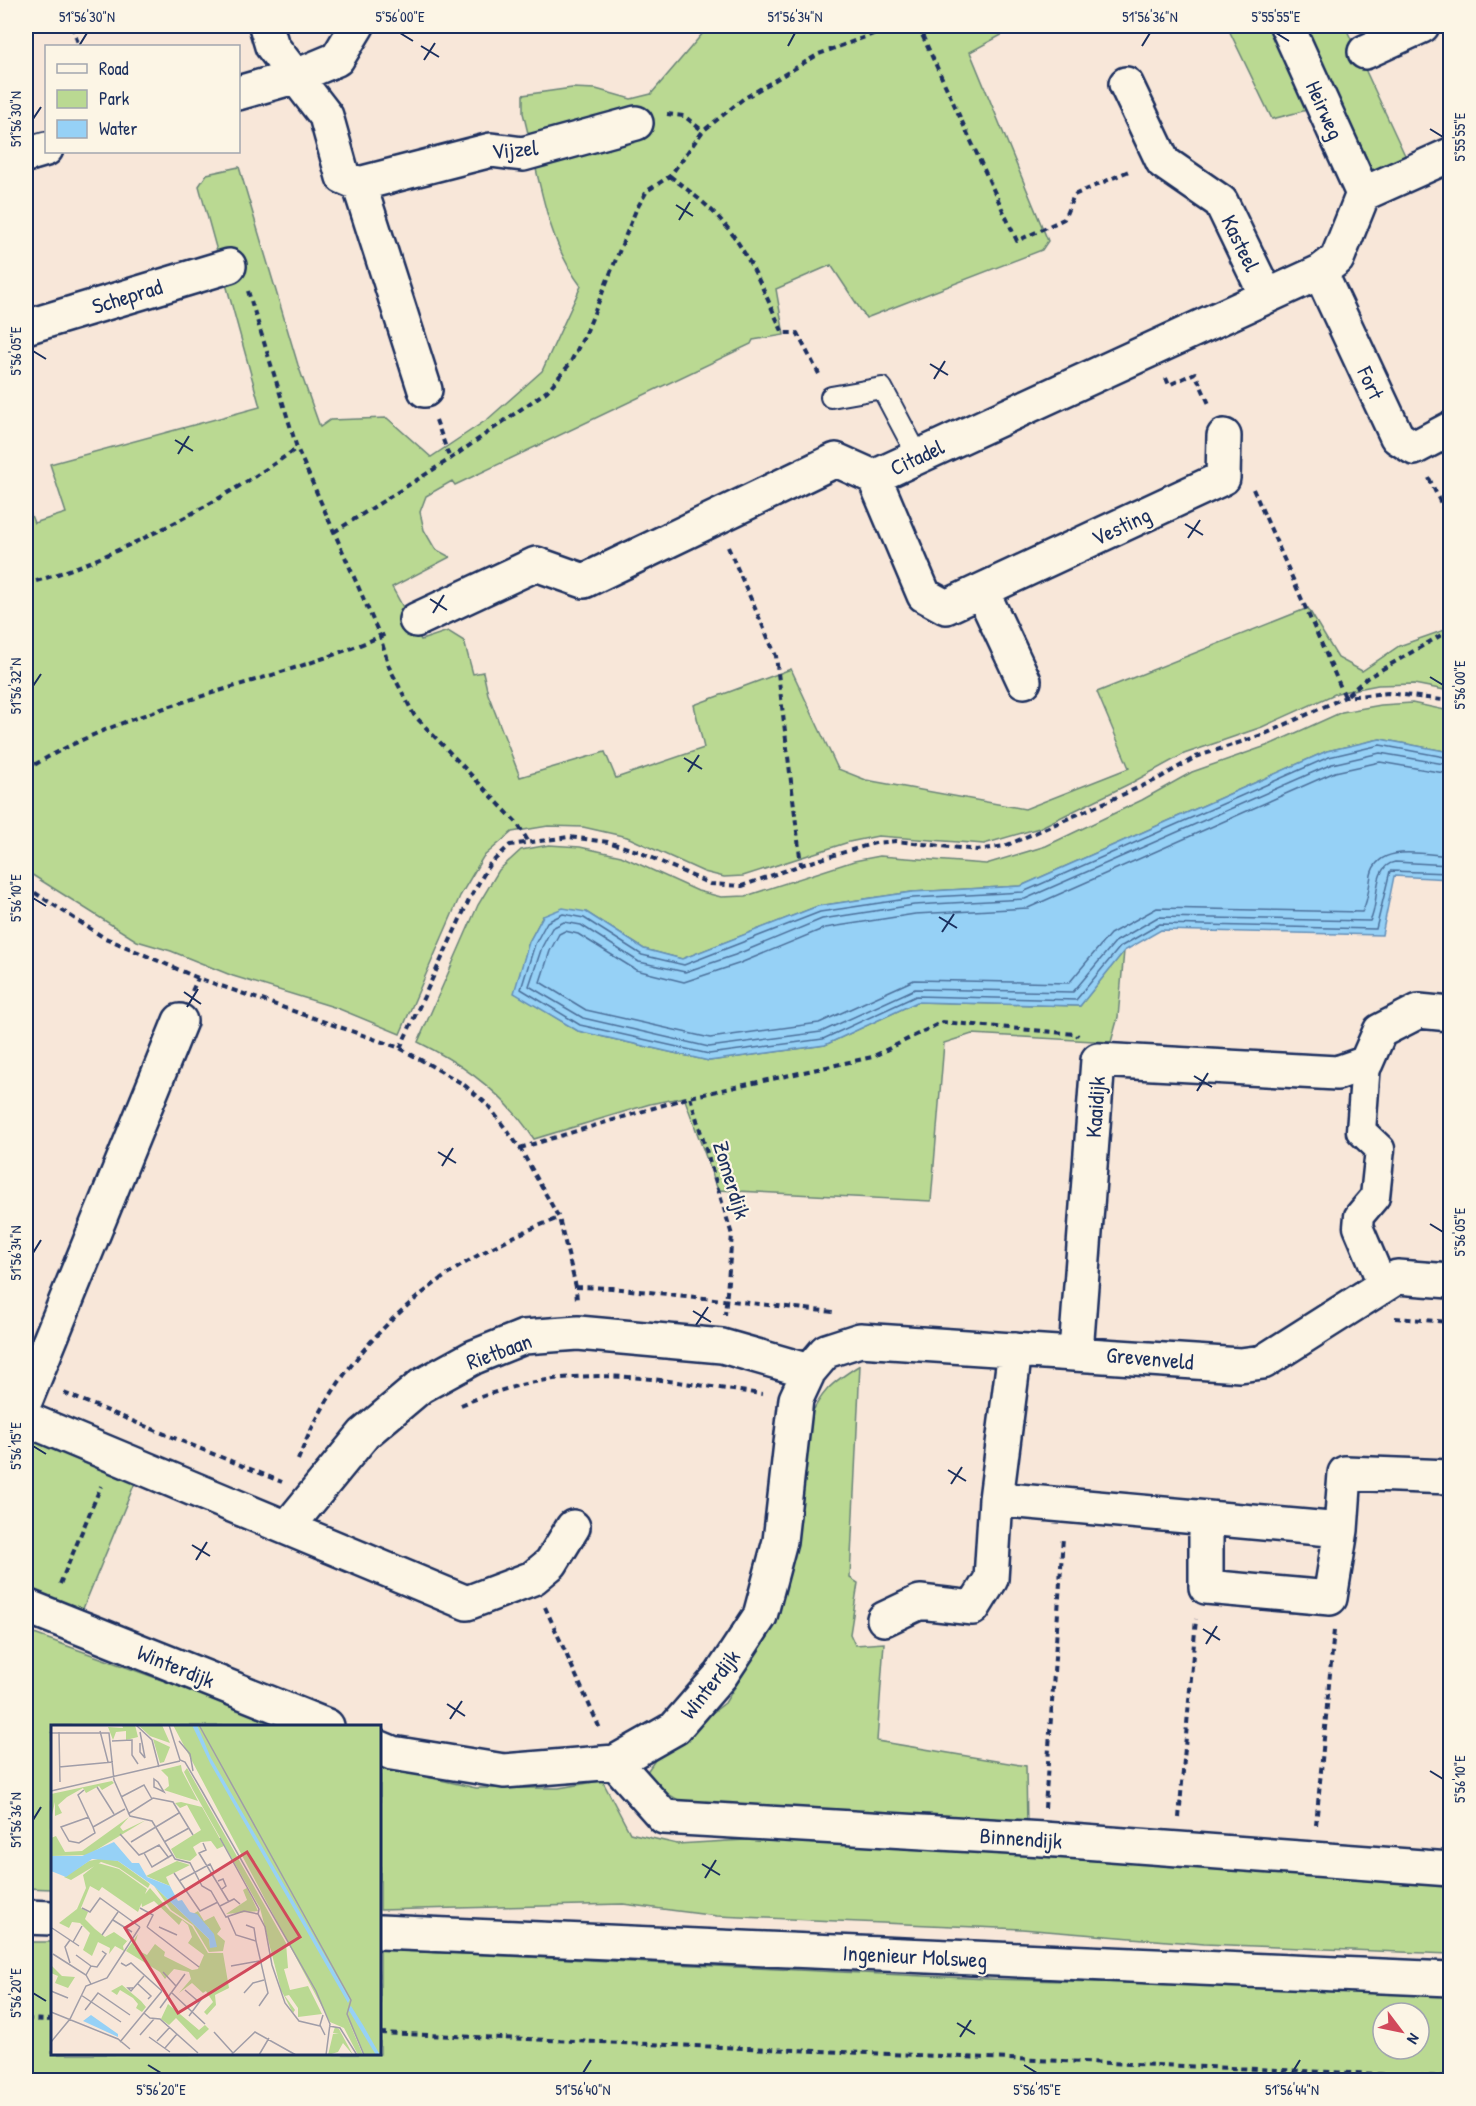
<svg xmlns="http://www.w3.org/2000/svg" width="1476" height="2106" font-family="'Patrick Hand',sans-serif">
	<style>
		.green { fill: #bad992; stroke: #6a8478; stroke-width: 1.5; fill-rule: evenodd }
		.water { fill: #96d1f6; stroke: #6590b9; stroke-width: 1.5 }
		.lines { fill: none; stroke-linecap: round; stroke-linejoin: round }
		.shore { stroke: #4c709b; stroke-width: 1.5 }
		.service-casing { stroke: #1b2f5e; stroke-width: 24 }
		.pedestrian-casing { stroke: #1b2f5e; stroke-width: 33 }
		.minor-casing { stroke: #1b2f5e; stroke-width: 38 }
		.secondary-casing { stroke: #1b2f5e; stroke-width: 38 }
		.path { stroke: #1b2f5e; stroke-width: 4; stroke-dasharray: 6 4.5; stroke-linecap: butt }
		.service { stroke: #fcf5e5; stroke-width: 20 }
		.pedestrian { stroke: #fcf5e5; stroke-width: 28 }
		.minor { stroke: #fcf5e5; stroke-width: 33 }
		.secondary { stroke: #fcf5e5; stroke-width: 33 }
		.ticks { fill: none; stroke: #1b2f5e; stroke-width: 2 }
		.labels { text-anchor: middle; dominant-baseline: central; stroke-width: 4.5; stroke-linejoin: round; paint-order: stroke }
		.street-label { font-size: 22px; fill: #1b2f5e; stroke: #fcf5e5 }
		.inset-road { fill: none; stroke: #a09da8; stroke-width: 1.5 }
		.view { fill: #d1495b; fill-opacity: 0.15; stroke: #d1495b; stroke-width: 3 }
		.inset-edge { fill: none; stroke: #1b2f5e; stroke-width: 3 }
		.neatline { fill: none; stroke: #1b2f5e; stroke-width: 2 }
		.ticks-label { font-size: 15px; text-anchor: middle; fill: #1b2f5e }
	</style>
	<rect width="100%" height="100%" fill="#f8e7d9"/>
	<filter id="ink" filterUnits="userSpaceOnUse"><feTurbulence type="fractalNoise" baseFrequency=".0167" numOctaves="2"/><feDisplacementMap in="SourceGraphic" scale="12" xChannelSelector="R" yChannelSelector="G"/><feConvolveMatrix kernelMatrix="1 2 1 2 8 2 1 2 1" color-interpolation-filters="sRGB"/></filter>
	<g filter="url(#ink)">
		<path class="green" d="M709,26H1018L970,52L1048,241L1042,250L866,318L831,265L776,289L784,335L753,340L751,344L455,485L452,481L426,496L420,512L424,530L435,549L450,557L392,587L421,640L448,631L464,641L473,674L483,672L488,694L520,777L605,752L616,778L704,748L694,705L791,669L838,769L866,780L1025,809L1129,768L1097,692L1308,608L1338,658L1362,671L1399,646L1450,628V691L1414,684L1378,685L1337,693L1262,727L1184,754L1133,782L1039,828L984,844L878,836L849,842L743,876L724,877L704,872L627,837L583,827L548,826L512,832L483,857L460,896L400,1034L337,1008L233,976L171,951L137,941L26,871V512L29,510L34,523L66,513L50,464L260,407L199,186L207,174L239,167L298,365L320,427L330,420L387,418L431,457L488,419L542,371L581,286C545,239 538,169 523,113V95L572,88L596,89L631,99L651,94Z
			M1227,26H1268L1307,110L1272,119Z
			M1305,26H1345L1410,166L1377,180Z
			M1412,703L1450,711V752L1380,739L1327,751L1021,886L912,892L818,906L682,959L644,949L586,912L543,916L529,942L515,993L578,1031L709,1061L825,1045L917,1002L1080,1006L1124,951L1118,1017L1111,1042L972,1034L944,1043L931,1201L718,1190L684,1097L650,1104L534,1139C506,1095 465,1065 418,1042L478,905L499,870L521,850L549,845L580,847L621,856L698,891L721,897L746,896L854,861L880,856L986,864L1046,846L1142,800L1192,772L1269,745L1342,712L1381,705Z
			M860,1365L850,1578L858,1583L850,1634L855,1645L884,1643L877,1741L1026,1766L1027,1827L685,1804L656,1787L646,1773L660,1753L725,1703L750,1663L781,1584L807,1424C820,1392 831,1383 860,1365Z
			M26,1438L137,1478L82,1611L26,1590Z
			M26,1631L286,1725L288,1726H52V1889L26,1888Z
			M382,1767L476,1788H559L600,1781L603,1782L630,1833L677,1844L833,1835L1450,1882V1954L1204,1944L1022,1929L717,1916L623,1904L380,1910V1773Z
			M26,1942H52V2054H380V1950L988,1979L1240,1986L1450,1996V2080H26ZM1383,2013H1419V2049H1383Z"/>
		<path class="water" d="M1380,739L1450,752V879L1394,876L1382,935L1161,930L1124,951L1080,1006L917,1002L825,1045L709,1061L578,1031L514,993L529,942L543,916L563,908L586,912L644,949L682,959L818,906L912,892L1021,886L1327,751Z"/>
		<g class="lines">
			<path class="shore" d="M1450,758L1380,745L1329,757L1023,892L913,898L820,912L684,965L642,955L584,918L563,914L547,922L535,944L521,989L580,1025L709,1054L823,1039L916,996L1076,1000L1120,947L1160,924L1376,929L1390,871L1450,873
				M1450,765L1380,753L1332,764L1025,899L914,905L822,919L735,955L685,972L639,962L581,925L564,922L552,928L542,947L529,986L583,1018L709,1047L821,1032L915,989L1073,992L1115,942L1158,917L1370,921C1380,905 1371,866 1395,862L1450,865
				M1450,774L1380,762L1335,772L1028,908L915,914L825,928L738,964L684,982L636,970L578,934L565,931L559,934L550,951L540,982L586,1010L710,1038L819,1023L914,980L1069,983L1110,934L1157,908L1362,912C1368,902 1369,887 1371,875C1378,842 1426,855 1450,856"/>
			<defs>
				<path id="service" d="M831,397L882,388L918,456"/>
				<path id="pedestrian" d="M1366,1063L1361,1131L1380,1149L1375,1197L1359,1216L1358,1227L1383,1286"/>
				<path id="minor" d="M266,26L272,46L326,116L343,177L359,184L491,150L523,154L636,123
					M1287,26L1363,194
					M1365,52L1422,26
					M1126,84L1163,162L1221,202L1266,295
					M238,93L294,77L337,59L357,26
					M26,155L46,149
					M359,184L425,390
					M1363,194L1450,155
					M1320,272L1397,437L1414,448L1450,429
					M26,327L229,266
					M874,477L924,595L946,607L1223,478L1224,436
					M982,591L1024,681
					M416,620L536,564L584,581L836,460L874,477L1320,272L1337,259L1363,194
					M1076,1352L1098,1060L1337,1073L1366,1063L1380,1031L1419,1011L1450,1014
					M26,1399L180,1021
					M26,1419L287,1528L364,1434L421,1386L474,1357L524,1337L578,1333L722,1346L809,1371
					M996,1499L1341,1530L1345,1473L1450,1477
					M1206,1518V1587L1330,1598L1341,1530
					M287,1528L467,1603L533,1578L551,1563L573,1527
					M26,1606L327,1726
					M884,1619L920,1602L973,1608L991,1579L996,1499L1015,1350
					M380,1748L392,1753L504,1771L615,1762L675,1728L721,1675L760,1616L780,1541L796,1399L809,1371L826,1351L860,1340L1240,1365L1263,1362L1397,1277L1450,1281
					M615,1762L664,1817L1043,1839L1450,1869"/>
				<path id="secondary" d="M26,1917L52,1918
					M380,1932L1450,1979"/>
			</defs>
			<use href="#service" class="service-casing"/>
			<use href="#pedestrian" class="pedestrian-casing"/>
			<use href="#minor" class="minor-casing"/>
			<use href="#secondary" class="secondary-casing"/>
			<path class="path" d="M72,26L79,46
				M918,26L1017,241L1064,219L1074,195L1131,170
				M667,114L684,116L703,131
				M670,176C689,191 710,206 726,226C751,257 766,297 783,333H797L819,374
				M248,291L297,448L380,636L389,667L414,715L517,823L528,841
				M1166,378L1169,385L1195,373L1210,406
				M436,420L450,459
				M1429,478L1450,523
				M1253,489L1345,697L1367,678L1450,630
				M334,532L450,459L547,391L569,365L586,333L636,210L647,191L670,176L703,131L743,99L819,54L895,26
				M728,547L776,656L801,865
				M26,584C113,560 223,501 297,448
				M26,770C136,701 270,686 388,633
				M26,887L103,937L198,978L400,1048L463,1084L487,1104L520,1148L559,1218L576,1287L577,1302
				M192,991L198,978
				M400,1048L469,900L489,865L510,845L569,837L608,842L637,851L710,884L742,886L801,865L875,843L896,841L977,850L1005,846L1156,780L1196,757L1265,734L1345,697L1388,693L1450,701
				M690,1097L732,1235L725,1315
				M520,1148L690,1097L872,1057L942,1022L1076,1034L1078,1036
				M576,1287L612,1288L833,1312
				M1395,1318L1450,1322
				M64,1393L282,1482
				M461,1405C571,1358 649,1379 762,1394
				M298,1460C344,1342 442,1260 559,1218
				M60,1584L101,1486
				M545,1607L601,1731
				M1045,1808L1063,1537
				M1179,1818L1196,1619
				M1316,1825L1334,1630
				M26,2019L52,2020
				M380,2033L1450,2077"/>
			<use href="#service" class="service"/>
			<use href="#pedestrian" class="pedestrian"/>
			<use href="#minor" class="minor"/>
			<use href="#secondary" class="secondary"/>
		</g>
	</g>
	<path class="ticks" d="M400,33L413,41M1276,33L1289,41M79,46L87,33M421,46L439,57M788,46L795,33M1142,46L1150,33M424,60L435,43M33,119L41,107M1430,129L1443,137M676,205L693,216M679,220L690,202M33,351L46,359M930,364L948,375M934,379L945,361M175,440L193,451M178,454L189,436M1185,524L1203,535M1188,538L1200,520M430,599L447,610M433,613L444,595M1430,677L1443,685M33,686L41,674M684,758L702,769M688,772L699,755M33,898L46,906M939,917L957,928M942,932L954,914M184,992L201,1004M187,1007L198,989M1194,1076L1212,1087M1197,1091L1208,1073M438,1152L456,1163M442,1166L453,1148M1430,1224L1443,1232M33,1253L41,1240M693,1311L711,1322M696,1325L708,1307M33,1446L46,1454M948,1470L966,1481M951,1484L962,1467M192,1545L210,1556M196,1560L207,1542M1203,1629L1220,1640M1206,1644L1217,1626M447,1704L465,1716M450,1719L462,1701M1430,1771L1443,1779M33,1820L41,1807M702,1864L720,1875M705,1878L716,1860M33,1993L46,2001M957,2023L975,2034M960,2037L971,2020M148,2065L161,2073M1024,2065L1037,2073M583,2073L591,2060M1292,2073L1300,2060"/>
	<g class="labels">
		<g class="street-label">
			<text transform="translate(1325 110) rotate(66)">Heirweg</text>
			<text transform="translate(515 149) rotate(-5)">Vijzel</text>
			<text transform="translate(1241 243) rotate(64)">Kasteel</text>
			<text transform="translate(127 296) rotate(-17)">Scheprad</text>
			<text transform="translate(1371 383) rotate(65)">Fort</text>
			<text transform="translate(917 457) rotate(-25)">Citadel</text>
			<text transform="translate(1121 526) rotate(-25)">Vesting</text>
			<text transform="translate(1095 1107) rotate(-86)">Kaaidijk</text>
			<text transform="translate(732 1180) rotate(73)">Zomerdijk</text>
			<text transform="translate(499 1351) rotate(-20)">Rietbaan</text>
			<text transform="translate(1150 1358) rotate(5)">Grevenveld</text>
			<text transform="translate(176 1666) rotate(22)">Winterdijk</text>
			<text transform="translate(710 1684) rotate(-52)">Winterdijk</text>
			<text transform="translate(1021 1838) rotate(4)">Binnendijk</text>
			<text transform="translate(915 1956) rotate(3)">Ingenieur Molsweg</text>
		</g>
	</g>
	<g transform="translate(51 1725)">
		<rect width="330" height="330" fill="#f8e7d9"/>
		<path d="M71,0H84L87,12L75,15V6L65,7L62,15L57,2L72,3ZM87,0H111L119,18L99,11ZM122,0H330V330H313L296,292L312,330H307L293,303L279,297ZM102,14L119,22L113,37L109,38ZM130,40L131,46L147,76L113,65L118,61L117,52L110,45ZM136,43L235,218L237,243L233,244L239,265L257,261L271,289L247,292V283L238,270L234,271L244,285L242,288L230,265L209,183L142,65L133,47ZM61,56L63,58L51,65L48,61L35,68L32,63L16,72L7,80L11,88L4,91V77L0,94V69ZM130,77L151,82L173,121L166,124L160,116L150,117L142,122L146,130L139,136L125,133L120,124L150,105L136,80L129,83L124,78ZM78,92L69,102L72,106L95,95L37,130L0,131V113L5,111L14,127L31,126ZM52,133L67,136L99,159L97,163L68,143L50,137L20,155L13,152L38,136ZM126,136L139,140L115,152L119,161L95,151ZM47,138L68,144L96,164L87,187L51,162L48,166L39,161L30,183L37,187L34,194L44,204L54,212L63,207L76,216L88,202L72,221L73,226L64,221L58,229L59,223L47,217L41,231L32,225L39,208L29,198L21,197L18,203L8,198L26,184L35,163L32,150ZM103,161L158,214L159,223L158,203L142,189L147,186L153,196L163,191L170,204L166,209L174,216L172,226L158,227L142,200L120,185ZM99,163L119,186L141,201L157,228H172L178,263L164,270L165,280L156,290L153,287L162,277L155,266L152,268L141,258L128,268L140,254L138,247L123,244L114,254L109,247L75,226L87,209L83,221L90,227L96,230L104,219L114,227L113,231L141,245L147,244L153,230L137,218L141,212L137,200L131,195L128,200L103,176L91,182L90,174ZM196,163L207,186L175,189L196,175L192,165ZM0,240L11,251L24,252L17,263L4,258L7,251L0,248ZM71,260L90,276L95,282L91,287L85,283L87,279L82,273L69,265L66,270L60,266ZM117,279L148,305L154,300L158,304L146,315L125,293L118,300L110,294ZM284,302L288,304L302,330L292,318L287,327L277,330L282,309H288L282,308Z" fill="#bad992"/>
		<path d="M141,0H146L160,33L299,274L297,278L159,38ZM63,117L81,138H88L96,152L119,161L127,176L131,175L139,187L146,189L163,209L166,222L159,223L158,214L103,161L67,136L41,134L15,152L0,146V131H31ZM300,281L312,300L329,330H325L297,284ZM40,290L67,309V312L32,296Z" fill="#96d1f6"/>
		<path class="inset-road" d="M85,0L101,15L108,42M118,0L129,35L134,37L151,66L265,266L279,299L275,330M148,0L300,275L296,289L313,330M49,6L57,37M8,7L9,57M0,8H58L63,55L79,91L101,96L124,134L139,138L151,161L160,166L175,192L193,186L207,189L214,202L221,240L234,278L248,296L269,301M61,16L81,15V30L87,39M128,16L139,29L142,46M89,18V27L94,33L89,7M8,42L62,37M103,54L107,57L113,67L103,62ZM46,62L63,89M33,65L27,70L42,102M0,66L129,36M70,72L93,60L101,74M77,89L102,73L122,77L142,110M38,92L10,102L18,116L28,118L44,108L42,102M42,102L74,84M69,109L88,130L93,128M169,113L208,184L207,189M80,117L128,88M113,117L138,103M152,118L155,125L148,128L178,177M93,128L101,142L121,130M93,128L108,120L118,133M123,148L149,186L167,177M128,156L159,139L163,147L159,149M167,156L172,154L175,161L171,164M169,181L183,174L189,179M31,183L39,187L49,173L89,202M89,183L102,190L96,202M177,192L185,210L205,216L217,268L208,281M62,195L81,207M195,200L203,203L205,216M96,202L148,242M108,202L126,210M1,203L28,221M51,210L67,187M22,217L31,201M2,229L35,250L40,259M25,230L40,241M19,238L14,222L19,215M70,238L75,241L80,238L111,266M180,241L208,236M112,247L125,261M35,250L40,241L46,242L55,229L51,226M87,259L100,271L97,274M82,263H77L80,266L93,251M134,265L148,277M0,266L17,273M121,268L154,299M193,268L202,258L213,255M30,270L70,297M109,283L134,249M34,285L47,268L79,290M0,287L67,314L79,324M93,288L99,293L109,294L147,328M272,290L269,300L274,310M138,291L152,272M278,301L289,303L306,330M163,307L182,328M89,310L103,294M98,312L119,327M106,316L119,302M0,317L19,294L35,261L56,253L89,202M69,317L111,266M114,323L126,309M180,330L204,307L245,330M208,330L218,313"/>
		<path class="view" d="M196,127L249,212L127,288L74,203Z"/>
		<rect width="330" height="330" class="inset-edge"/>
	</g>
	<rect width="1476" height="2106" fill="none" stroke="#fcf5e5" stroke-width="66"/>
	<rect x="45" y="45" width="195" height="108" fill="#fcf5e5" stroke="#a2a6af" stroke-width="1.5"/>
	<rect x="57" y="64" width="30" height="9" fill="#fcf5e5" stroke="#a2a6af" stroke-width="1.5"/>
	<text x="99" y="75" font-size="18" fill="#1b2f5e">Road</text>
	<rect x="57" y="90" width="30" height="18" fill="#bad992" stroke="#a2a6af" stroke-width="1.5"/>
	<text x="99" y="105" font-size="18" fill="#1b2f5e">Park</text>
	<rect x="57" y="120" width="30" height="18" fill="#96d1f6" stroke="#a2a6af" stroke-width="1.5"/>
	<text x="99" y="135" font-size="18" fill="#1b2f5e">Water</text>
	<g transform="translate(1401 2031) rotate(122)"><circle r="28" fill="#fcf5e5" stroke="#a2a6af" stroke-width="1.5"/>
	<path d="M0-4.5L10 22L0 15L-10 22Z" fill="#d1495b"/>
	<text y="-9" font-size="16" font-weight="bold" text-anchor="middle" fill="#1b2f5e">N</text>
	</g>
	<rect x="33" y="33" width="1410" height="2040" class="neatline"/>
	<g class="ticks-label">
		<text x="87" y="22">51°56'30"N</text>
		<text x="400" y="22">5°56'00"E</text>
		<text x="795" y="22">51°56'34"N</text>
		<text x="1150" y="22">51°56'36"N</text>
		<text x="1276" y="22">5°55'55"E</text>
		<text transform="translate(16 119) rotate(-90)" y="5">51°56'30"N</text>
		<text transform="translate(1460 137) rotate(-90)" y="5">5°55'55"E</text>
		<text transform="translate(16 351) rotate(-90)" y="5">5°56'05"E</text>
		<text transform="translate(1460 685) rotate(-90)" y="5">5°56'00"E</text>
		<text transform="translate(16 686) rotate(-90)" y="5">51°56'32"N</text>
		<text transform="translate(16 898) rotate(-90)" y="5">5°56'10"E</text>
		<text transform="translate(1460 1232) rotate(-90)" y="5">5°56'05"E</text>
		<text transform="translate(16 1253) rotate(-90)" y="5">51°56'34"N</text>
		<text transform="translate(16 1446) rotate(-90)" y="5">5°56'15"E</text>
		<text transform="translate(1460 1779) rotate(-90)" y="5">5°56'10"E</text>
		<text transform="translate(16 1820) rotate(-90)" y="5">51°56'36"N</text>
		<text transform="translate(16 1993) rotate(-90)" y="5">5°56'20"E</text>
		<text x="161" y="2095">5°56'20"E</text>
		<text x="583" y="2095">51°56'40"N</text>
		<text x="1037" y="2095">5°56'15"E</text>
		<text x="1292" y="2095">51°56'44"N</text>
	</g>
</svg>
